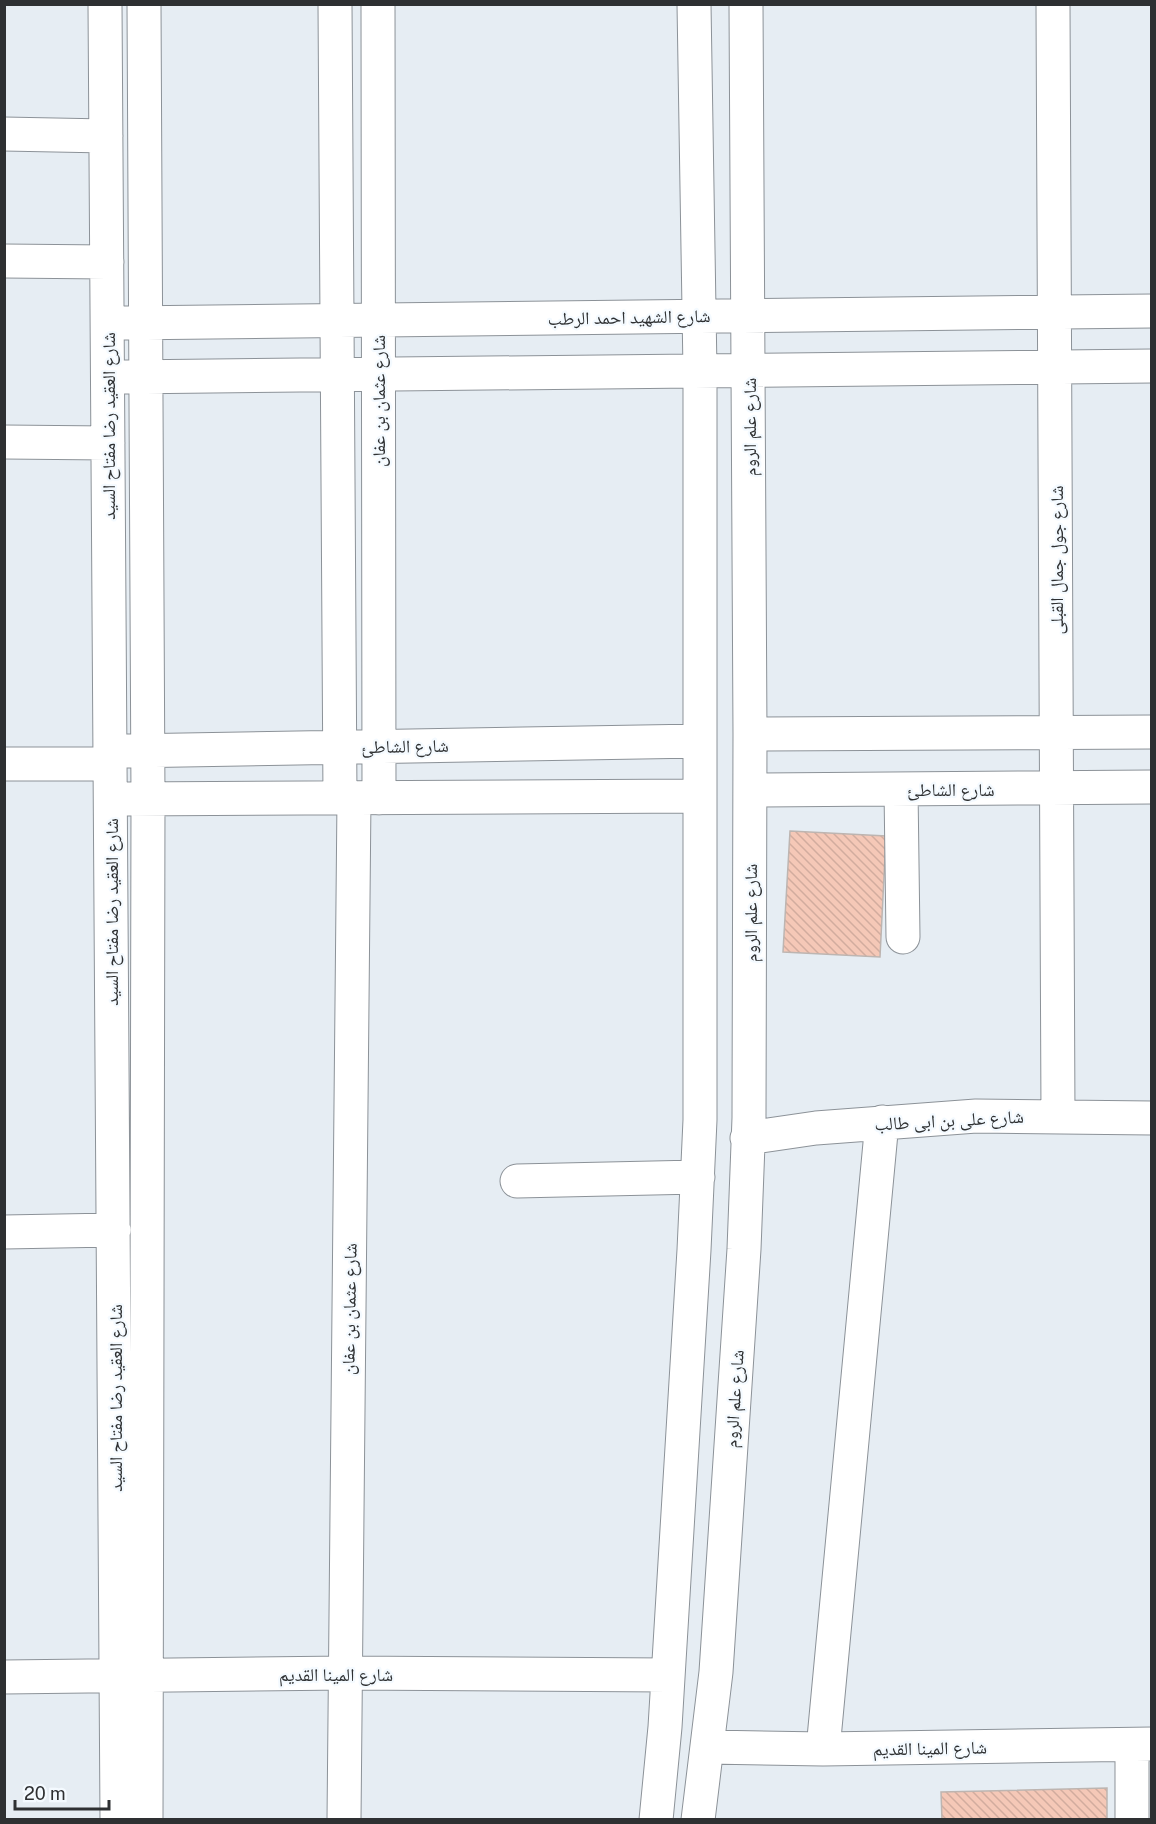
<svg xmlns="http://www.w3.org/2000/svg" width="1156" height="1824" font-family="'Public Sans','Noto Naskh Arabic',sans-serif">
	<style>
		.building { fill: url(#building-back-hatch); stroke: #bdb5b1; stroke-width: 1.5 }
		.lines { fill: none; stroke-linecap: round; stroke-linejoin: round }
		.minor-casing { stroke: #8c9298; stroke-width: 35 }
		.minor { stroke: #fff; stroke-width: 33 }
		.labels { text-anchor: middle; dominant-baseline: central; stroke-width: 4.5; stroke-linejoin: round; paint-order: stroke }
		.street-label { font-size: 18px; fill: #2e3032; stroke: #f4faff }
	</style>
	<defs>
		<pattern id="building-back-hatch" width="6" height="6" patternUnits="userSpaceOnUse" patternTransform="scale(1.5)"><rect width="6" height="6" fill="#f5c8b7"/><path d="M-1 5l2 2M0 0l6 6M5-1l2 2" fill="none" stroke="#d2ac9e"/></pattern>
	</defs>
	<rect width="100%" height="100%" fill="#e6edf3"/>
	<path class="building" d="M790,831L886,836L880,957L783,952Z
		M1107,1788V1820H942L941,1792Z"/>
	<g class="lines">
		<defs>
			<path id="minor" d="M105,4L117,1820
				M144,4L148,799L146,1820
				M335,4L340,798
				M378,4L379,798
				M1053,4L1058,1116
				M4,134L106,136
				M4,261L107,262
				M124,323L1152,311
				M124,377L1152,366
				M4,442L108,443
				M750,734L1152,732
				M126,751L700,741
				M4,764H110
				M901,789L903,937
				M750,790L1152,787
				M127,799L700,796
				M747,1138L816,1128L976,1116L1152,1118
				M517,1181L698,1177
				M4,1232L114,1230
				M4,1677L346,1673L668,1675
				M1132,1745V1820
				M708,1747L823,1749L1152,1744
				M823,1749L882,1122
				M344,1820L354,798
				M656,1820L665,1727L694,1250L700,1120V371L694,4
				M698,1820L716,1672L744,1249L749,1118L750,734L746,4"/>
		</defs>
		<use href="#minor" class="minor-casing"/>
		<use href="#minor" class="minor"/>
	</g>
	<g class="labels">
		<g class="street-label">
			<text transform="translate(629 317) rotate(-1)">شارع الشهيد احمد الرطب</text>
			<text transform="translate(378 401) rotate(-90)">شارع عثمان بن عفان</text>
			<text transform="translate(108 426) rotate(-90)">شارع العقيد رضا مفتاح السيد</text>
			<text transform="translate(749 427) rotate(-90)">شارع علم الروم</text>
			<text transform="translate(1056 560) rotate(-90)">شارع جول جمال القبلى</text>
			<text transform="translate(405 746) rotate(-1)">شارع الشاطئ</text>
			<text x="951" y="789">شارع الشاطئ</text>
			<text transform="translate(111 912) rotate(-90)">شارع العقيد رضا مفتاح السيد</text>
			<text transform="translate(750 913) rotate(-90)">شارع علم الروم</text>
			<text transform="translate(949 1120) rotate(-3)">شارع على بن ابى طالب</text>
			<text transform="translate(349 1309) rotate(-89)">شارع عثمان بن عفان</text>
			<text transform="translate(115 1398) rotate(-90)">شارع العقيد رضا مفتاح السيد</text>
			<text transform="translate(734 1399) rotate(-86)">شارع علم الروم</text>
			<text x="336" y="1674">شارع المينا القديم</text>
			<text transform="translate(930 1748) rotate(-1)">شارع المينا القديم</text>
		</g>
	</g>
	<rect width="1156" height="1824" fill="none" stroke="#2e3032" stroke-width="12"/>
	<path d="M15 1800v9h94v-9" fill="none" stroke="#2e3032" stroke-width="3"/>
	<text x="24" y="1800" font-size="18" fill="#2e3032" stroke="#f4faff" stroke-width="4.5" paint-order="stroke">20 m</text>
</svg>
